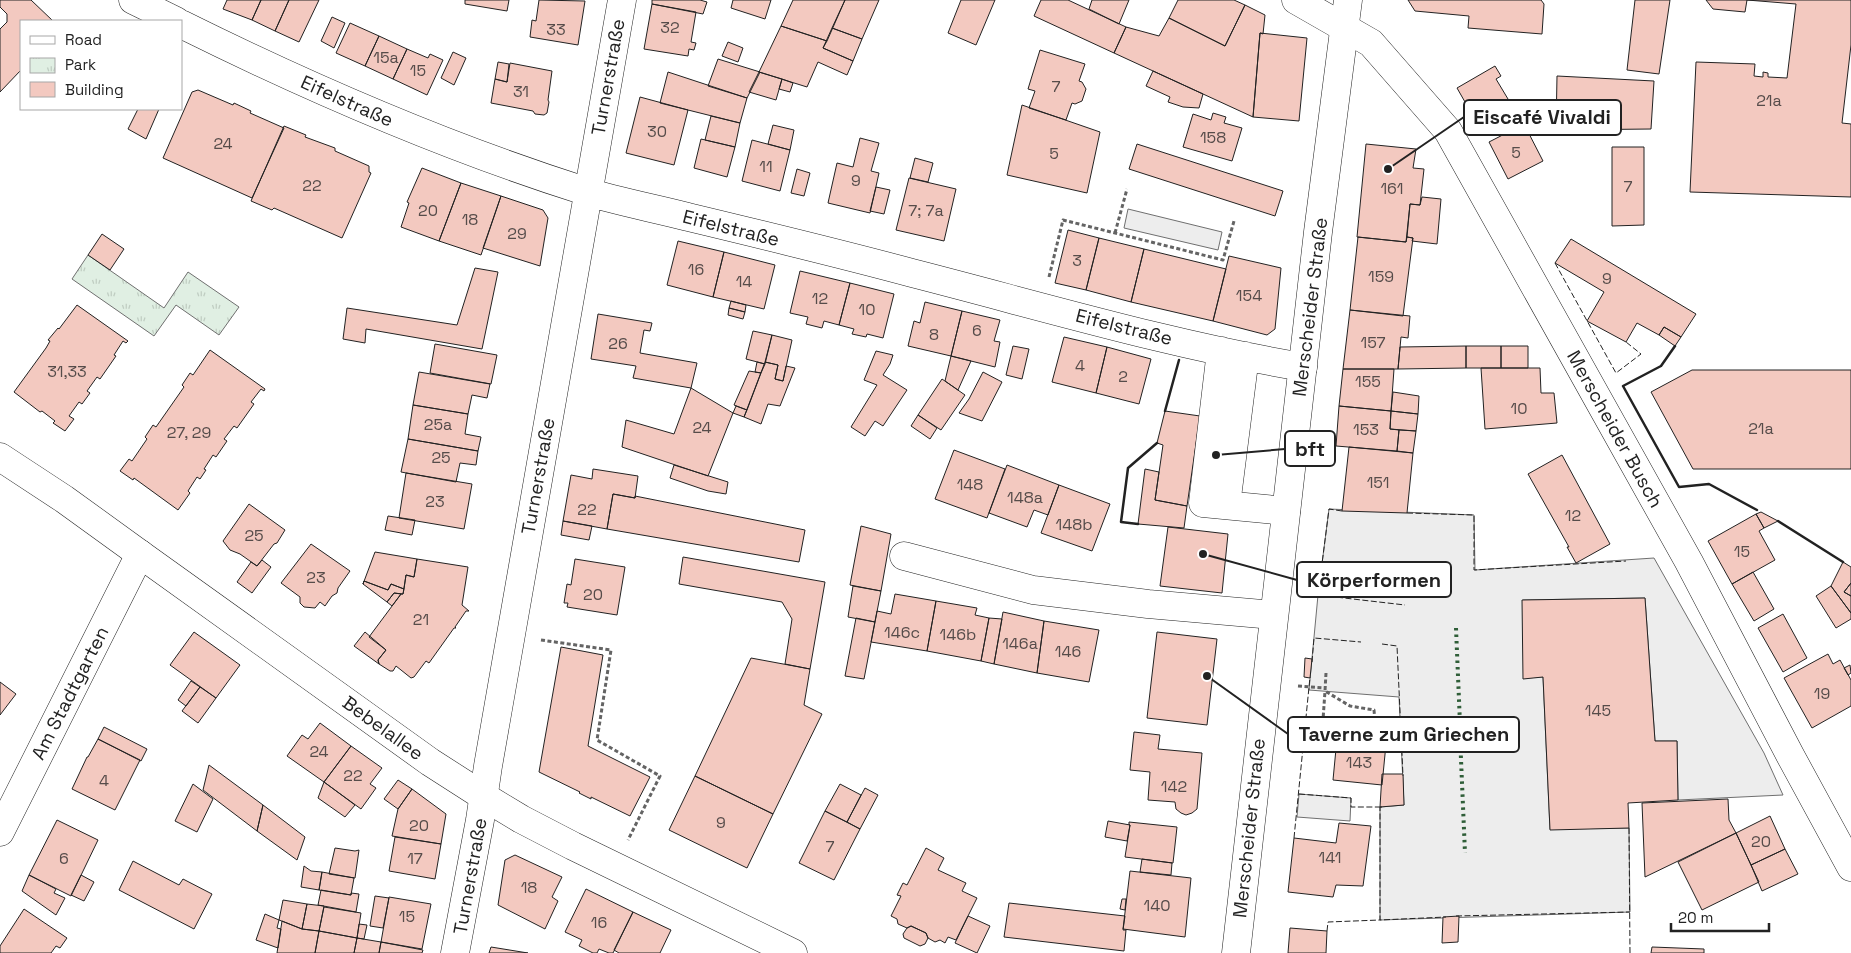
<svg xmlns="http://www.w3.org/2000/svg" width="1851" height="953" font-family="'Space Grotesk',sans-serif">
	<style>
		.park { fill: url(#park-tufts); stroke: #6f6f6f }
		.parking { fill: #ededed; stroke: #6f6f6f }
		.building { fill: #f3c9c0; stroke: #222 }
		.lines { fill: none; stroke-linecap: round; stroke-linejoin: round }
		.minor-casing { stroke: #222; stroke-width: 29 }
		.major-casing { stroke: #222; stroke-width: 29 }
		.path { stroke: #646464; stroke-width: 3; stroke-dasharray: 4 2.5; stroke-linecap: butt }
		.minor { stroke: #fff; stroke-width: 28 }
		.major { stroke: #fff; stroke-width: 28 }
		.hedge { stroke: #2f5e38; stroke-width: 4; stroke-dasharray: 2.5 4; stroke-linecap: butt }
		.fence { stroke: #222; stroke-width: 1; stroke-dasharray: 6 2.5; stroke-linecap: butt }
		.wall { stroke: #222; stroke-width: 2.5 }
		.labels { text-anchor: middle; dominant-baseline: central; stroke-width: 4; stroke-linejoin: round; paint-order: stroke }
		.number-label { font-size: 16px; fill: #564c4a }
		.street-label { font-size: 19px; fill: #222; stroke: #fff }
		.leader { fill: none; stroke: #222; stroke-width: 2 }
		.callout-dot { fill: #222; stroke: #fff; stroke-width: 2 }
		.callout { fill: #fff; stroke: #222; stroke-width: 2 }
		.callout-label { font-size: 20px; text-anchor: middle; font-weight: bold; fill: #222 }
	</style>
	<defs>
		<pattern id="park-tufts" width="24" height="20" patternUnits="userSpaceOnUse" patternTransform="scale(1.25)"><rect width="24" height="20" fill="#e0efe3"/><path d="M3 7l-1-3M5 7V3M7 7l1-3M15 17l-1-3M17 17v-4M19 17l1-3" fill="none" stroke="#c0cdc2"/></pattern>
	</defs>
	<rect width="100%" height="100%" fill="#fff"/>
	<path class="park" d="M88,255L164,308L188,272L239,307L219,335L176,305L154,336L72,279Z"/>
	<path class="parking" d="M1128,209L1222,232L1218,250L1124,228Z
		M1329,509L1474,515L1475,570L1654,558L1764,753L1783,795L1678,800L1677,741H1655L1645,598L1523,600L1524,678L1543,677L1550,829L1629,828L1630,912L1380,920V807L1404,805L1399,697L1309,690L1318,595Z
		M1299,794L1351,798L1350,821L1297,817Z"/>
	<path class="building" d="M0,0H31L53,21H21V70L0,92V29L7,22V14L0,7Z
		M227,0H261L252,20L223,9Z
		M261,0H289L275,31L252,20Z
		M289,0H319L299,42L275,31Z
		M465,0H509L507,11L465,4Z
		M539,0L585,1L578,45L530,37L532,20L536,21Z
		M652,0H700L707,2L703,14L652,4Z
		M733,0H771L765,19L731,8Z
		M793,0H845L827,41L781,26Z
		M845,0H879L862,39L832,28Z
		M961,0H995L976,45L948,33Z
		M1041,0H1068L1126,27L1114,53L1034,16Z
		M1092,0H1129L1119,24L1089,9Z
		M1178,0H1234L1245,5L1225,46L1169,18Z
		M1408,0H1541L1544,4L1542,34L1468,28L1469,16L1415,11Z
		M1635,0H1670L1659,74L1627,70Z
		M1706,0H1851V45L1842,123L1851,124V197L1690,192L1696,62L1755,64L1754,76L1763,77V72L1768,73V77L1787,78L1796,4L1747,0L1745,12L1713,9Z
		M652,4L696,12L691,42L696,43L694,50L689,49L688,56L644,49Z
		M1245,5L1265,15L1263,34L1260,33L1253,117L1114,53L1126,27L1159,36L1169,18L1225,46Z
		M332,17L345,23L334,48L321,41Z
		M350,23L379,36L365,66L336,53Z
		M781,26L827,41L823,48L853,61L847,75L818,62L807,87L759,72Z
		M832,28L862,39L853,61L823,48Z
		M1260,33L1307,38L1299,121L1253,117Z
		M379,36L407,49L393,79L365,66Z
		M728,42L743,48L738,62L722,56Z
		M407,49L428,58L430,54L443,60L427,95L393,79Z
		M1040,50L1085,64L1079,81L1082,82L1086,89L1082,101L1075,104L1072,103L1066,120L1029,108L1035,91L1028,89Z
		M453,52L466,58L454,85L441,78Z
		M718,59L760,72L747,98L708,86Z
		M498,62L509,64L507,82L495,79Z
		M510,63L552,71L548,100L549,102L547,113L544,115L535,114L533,111L491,103L495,79L507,82Z
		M1495,66L1501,76L1496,79L1511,104L1477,123L1457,88Z
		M1153,71L1203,94L1199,108L1183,107L1168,102L1170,97L1146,86Z
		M668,72L747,98L740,123L660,103Z
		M759,72L782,79L776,100L749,92Z
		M1557,76L1654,81L1651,129L1556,130Z
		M782,79L793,83L790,92L779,89Z
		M198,90L233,105L234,103L251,111L250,113L284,128L252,198L163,158L192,92Z
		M640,97L688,110L674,165L626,153Z
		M1022,105L1100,132L1087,193L1007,175Z
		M138,109H159L146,139L128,129Z
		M1213,113L1226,117L1224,123L1242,128L1232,161L1183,147L1193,114L1211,120Z
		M711,116L740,123L735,147L705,140Z
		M1524,124L1543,161L1508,179L1489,142Z
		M773,125L794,130L790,150L768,144Z
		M284,126L306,135L305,137L335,148V151L369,166V172L371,173L342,238L274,208L272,210L251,201Z
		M860,138L879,143L871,171L879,173L870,213L828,203L837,163L853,167Z
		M701,139L735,147L727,177L694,168Z
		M752,140L790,150L780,191L742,181Z
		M1137,144L1283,191L1275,216L1129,169Z
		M1366,144L1416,149L1413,168L1424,169L1420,205L1410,204L1406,242L1357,237Z
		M1612,147H1644V225L1612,226Z
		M915,158L933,163L928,182L910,178Z
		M422,168L461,183L439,241L401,227L409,203L407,202Z
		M797,169L810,173L804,196L791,193Z
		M909,178L956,189L944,241L896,230Z
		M461,183L501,196L481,255L439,241Z
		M876,187L890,190L884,214L870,211Z
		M501,196L543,210L548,218L540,266L483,248Z
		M1422,197L1441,199L1437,244L1412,241L1413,238L1407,237L1410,204L1420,205Z
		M1068,230L1099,238L1086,290L1055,283Z
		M102,234L124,249L110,270L88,255Z
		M1358,237L1406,242L1407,237L1413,238L1403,316L1350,310Z
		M1099,238L1144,249L1131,302L1086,290Z
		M1571,239L1696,314L1681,337L1664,327L1659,335L1637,323L1626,342L1587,321L1604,292L1555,263Z
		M678,241L724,252L713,297L667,285Z
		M1144,249L1226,269L1213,321L1131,302Z
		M724,252L775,265L764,309L713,297Z
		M1229,256L1281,268L1275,329L1267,335L1213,321Z
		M475,268L498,272L482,349L366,329L365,343L343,339L347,308L457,325Z
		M800,271L850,283L839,325L824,321L822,328L806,324L808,317L790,313Z
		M850,283L894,294L883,338L867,334L866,337L852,334L854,329L839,325Z
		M731,301L746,305L745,312L729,308Z
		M925,302L962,311L951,356L908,346L914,321L920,323Z
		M77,305L128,341L126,343L123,341L114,355L116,356L100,379L97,377L87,391L90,393L82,404L79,402L69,416L74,419L65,431L53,423L55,421L42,411L40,412L14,392L46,348L50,341L48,340L58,328L59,329Z
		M729,308L745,312L743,319L728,315Z
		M1350,310L1410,316L1408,338L1401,337L1398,369H1343Z
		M962,311L1000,320L994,341L1000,342L995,367L951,356Z
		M598,314L652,323L650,331L644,330L640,353L697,363L691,388L633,378L636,366L591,359Z
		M1664,327L1681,337L1675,346L1659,335Z
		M753,331L772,335L765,364L746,359Z
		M772,335L792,340L783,381L775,379L778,365L765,362Z
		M1064,337L1107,347L1096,393L1052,382Z
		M435,344L497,355L491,384L430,373Z
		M1013,346L1029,349L1022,379L1006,375Z
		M1466,346V368L1398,369L1400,347Z
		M1466,346H1501V368H1466Z
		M1501,346H1528V368H1501Z
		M1107,347L1151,359L1139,404L1096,393Z
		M210,350L265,389L264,391L261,389L251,402L254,404L237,428L234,426L224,439L227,441L216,457L213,455L204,469L206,470L200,479L197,477L188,491L190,493L178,510L134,478L133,480L120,471L129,459L132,461L147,439L145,437L153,425L156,427L184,387L182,385L190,373L193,375Z
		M876,351L893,355L890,364L883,375L907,390L883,426L875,421L865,436L851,427L877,385L864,380Z
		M951,356L971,361L958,390L945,381Z
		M757,362L765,364L761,373L755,372Z
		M765,362L778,365L775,379L783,381L786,366L795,368L780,406L768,404L761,424L744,417Z
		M1481,368H1540L1541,393H1554L1557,423L1485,429Z
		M1343,369H1394L1391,411L1339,406Z
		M1692,370H1851V469H1693L1651,392Z
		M749,371L761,373L747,410L734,405Z
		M419,372L490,384L487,398L472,395L468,414L413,405Z
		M983,372L1002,382L982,421L959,413L969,399Z
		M942,379L965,395L941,430L918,415Z
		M691,388L733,413L708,476L622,447L626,420L674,434Z
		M1393,392L1419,396L1418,414L1391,411Z
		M413,405L468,414L465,434L481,437L478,451L408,439Z
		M736,406L747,410L744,417L733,413Z
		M1339,406L1391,411L1390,429L1399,430L1397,451L1336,446Z
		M1165,411L1200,416L1187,506L1155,500L1163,445L1157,443Z
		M1391,411L1418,414L1416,431L1390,429Z
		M918,415L937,428L930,439L911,426Z
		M1399,430L1416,431L1413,453L1397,451Z
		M408,439L478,451L476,465L460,463L456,482L401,472Z
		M1349,447L1413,453L1407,513L1342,511Z
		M954,450L1005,469L987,518L935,499Z
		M1562,455L1610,544L1576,563L1567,547H1569L1528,474Z
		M674,465L728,482L726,494L708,491L670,478Z
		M1007,465L1059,485L1048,515L1034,510L1027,527L989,513Z
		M593,469L638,476L635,498L613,494L607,529L563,521L571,475L592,479Z
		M1145,469L1159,472L1155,500L1187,506L1184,528L1138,524Z
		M406,473L472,484L464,529L399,518Z
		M1059,485L1110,504L1092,551L1041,533Z
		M613,494L635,498V496L805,530L799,562L607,529Z
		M249,504L285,530L277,543L274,544L257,566L240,554L230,550L223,541Z
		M1761,512L1778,521L1764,528L1756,514Z
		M1756,514L1764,528L1759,531L1775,560L1732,584L1708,541Z
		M388,516L415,520L412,535L385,530Z
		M563,521L592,526L589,540L561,535Z
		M861,526L891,534L881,591L850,585Z
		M1168,527L1228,534L1222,593L1160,586Z
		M311,544L350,571L338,588L337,593L332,596L325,606L320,602L315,608L304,607L300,603V597L281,583Z
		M375,552L417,559L414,577L406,575L404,589L391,584L388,590L364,581L363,584Z
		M683,557L825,582L810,669L785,664L792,619L782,602L679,584Z
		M417,559L468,567L462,605L469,611H466L455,627L456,628H454L429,663L426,661L414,677L411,678L396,666L393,671H390L379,664L378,660L386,650L369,637L401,594H403L406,575L414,577Z
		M575,559L625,567L617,615L567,607L568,603H564L567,584L571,585Z
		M262,560L271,567L252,593L237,582L251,562L257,566Z
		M1843,562L1851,567V583L1844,592L1851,596V613L1831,586Z
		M1753,572L1774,609L1754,621L1732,584Z
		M364,581L388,590L391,584L404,589L403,594L394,593L387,602L363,584Z
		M1851,583V596L1844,592Z
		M853,586L881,591L875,622L848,617Z
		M1831,586L1851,613V619L1836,628L1816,596Z
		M394,593L401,594L392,606L387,602Z
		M895,594L936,601L927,651L871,642L877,611L891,614Z
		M1645,598L1655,741H1677L1678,800L1628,803L1629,828L1550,830L1543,677L1523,679L1522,600Z
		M936,601L977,608L975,615L989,618L981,661L927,651Z
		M1003,612L1044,621L1037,673L994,664Z
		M1783,614L1807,658L1783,672L1758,628Z
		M856,618L875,622L864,679L845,676Z
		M989,618L1002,619L994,664L981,661Z
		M1044,621L1099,630L1089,682L1037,673Z
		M194,632L240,665L216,698L170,665Z
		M365,632L386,650L378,660L379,664L354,646Z
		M1157,632L1217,639L1207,725L1147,718Z
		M561,647L603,655L588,746L650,777L630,816L591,797V799L579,793L580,792L539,772Z
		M1828,654L1833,664L1840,660L1851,680V706L1812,728L1784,678Z
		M751,658L810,669L804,705L822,714L773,814L695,776Z
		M1305,658L1312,659L1310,678L1304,677Z
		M1850,665L1851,673L1848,675L1844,668Z
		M191,681L200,687L186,706L178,700Z
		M0,682L16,694L0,715Z
		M200,687L216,698L198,723L182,711Z
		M1339,718L1388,724L1382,785L1333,780Z
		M320,723L351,746L324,782L287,756L302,735L308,739Z
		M104,727L147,749L141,761L98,739Z
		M1134,732L1160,735L1158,749L1202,753L1197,809L1192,813L1186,815L1181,813L1176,809L1175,802L1148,800L1150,772L1130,770Z
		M98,739L140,760L115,810L72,789L87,757H88Z
		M351,746L382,768L370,784L376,788L361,809L324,782Z
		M209,765L263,805L257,831L203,790Z
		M1382,774H1403L1404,805L1380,807Z
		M695,776L773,814L747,868L669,830Z
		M398,780L412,789L398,809L384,799Z
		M324,782L355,805L345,817L318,798Z
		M193,784L213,799L197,832L175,821Z
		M840,784L861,795L847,822L825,811Z
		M865,788L878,795L860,829L847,822Z
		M412,789L446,814L441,844L392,836L398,809Z
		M1728,799L1729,820L1736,833L1645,877L1642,803Z
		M263,805L305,837L297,860L257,831Z
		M825,811L860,829L834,880L799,863Z
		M1770,816L1785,849L1751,865L1736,833Z
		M57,820L98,840L71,896L29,875Z
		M1108,821L1130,825L1127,841L1105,837Z
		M1129,822L1177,827L1173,863L1125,857L1130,825H1129Z
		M1339,823L1371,826L1363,886L1336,885L1333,897L1288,892L1294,838L1336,843Z
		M1736,833L1759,882L1702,910L1678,862Z
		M395,837L441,844L435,879L389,871Z
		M335,848L355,851L359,850L355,878L329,874Z
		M926,848L944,858L938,870L966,883L962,891L977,898L956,940L948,937L945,943L940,940L935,942L928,938L926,933L911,926L907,928L898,924L897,919L891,916L901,896L897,895L903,883L907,885Z
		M1785,849L1798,874L1762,891L1751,865Z
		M515,855L562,877L552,897L558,901L545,929L498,905L505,860Z
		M1142,859L1172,863L1171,875L1140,872Z
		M133,861L179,885L183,879L212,894L194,929L119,890Z
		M304,866L311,871L322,872L319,890L301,887Z
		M1130,871L1191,878L1185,937L1123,929Z
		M322,872L354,878L351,895L319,890Z
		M29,875L56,889L54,893L65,898L56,915L22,891Z
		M81,875L94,882L84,901L71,895Z
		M586,889L633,912L613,953H609L599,949L597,953H593L579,946L582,940L565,932Z
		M321,890L351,895V893L359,894L356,912L318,905Z
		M375,896L389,898L383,928L370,926Z
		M389,897L431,904L422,949L381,942Z
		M1122,899H1126L1125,910L1120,909Z
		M283,900L307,904L302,929L279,920Z
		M1009,903L1125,916L1123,930H1126L1124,951L1004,937Z
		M307,904L324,906L319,931L302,929Z
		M324,907L361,913L357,938L319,931Z
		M24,909L67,938L60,948L56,946L51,953H0V946Z
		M633,912L671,930L660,953H619L614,950Z
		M265,914L279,920L277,928L281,929L278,948L256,940Z
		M968,916L990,926L977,953L955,943Z
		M1459,916L1458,942L1442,943L1443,917Z
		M282,921L302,929L319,931L315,953H277Z
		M359,924L367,925L364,939L357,938Z
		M911,926L926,933L928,938L925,944L920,946L904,938L903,934L907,928Z
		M1290,928L1327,931L1326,953H1288Z
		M319,931L357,938L354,953H315Z
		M357,938L381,942L379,953H354Z
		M381,942L423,950L422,953H379Z
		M491,947L528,953H489Z
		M1652,947L1704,949V953H1651Z"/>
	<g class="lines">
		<defs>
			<path id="minor" d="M133,0L176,21
				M1296,0L1371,43L1448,131L1689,562L1790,755L1851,867
				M181,24C312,89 446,147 585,191C619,202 654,208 688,217C763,235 838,253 912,273C1041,306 1171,345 1303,367
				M1221,351L1203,503L1286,511
				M1226,505L1245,356
				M904,556L1033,590L1148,604L1273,615
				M0,832L140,554
				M455,953L480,820L488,766L622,0"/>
			<path id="major" d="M0,457L64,499L140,554L430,762L483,796L521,819L573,846L793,953
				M1236,953L1318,232L1348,0"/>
		</defs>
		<use href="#minor" class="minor-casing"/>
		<use href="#major" class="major-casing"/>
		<path class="path" d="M1115,233L1127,189
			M1049,277L1063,220L1223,260L1234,221
			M541,640L611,650L597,740L660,776L628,840
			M1326,673L1325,691L1350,706L1374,710L1375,722
			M1298,686L1325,688
			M1420,734L1499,728
			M1293,747L1336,749
			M1321,749L1325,691"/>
		<use href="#minor" class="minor"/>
		<use href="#major" class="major"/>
		<path class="hedge" d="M1456,628L1460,724
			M1460,736L1465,853"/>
		<path class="fence" d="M1555,263L1616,373L1641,354L1626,342
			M1342,511L1329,509L1318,595L1405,605
			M1407,513L1474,515V570L1626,561
			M1382,644L1397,646L1403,776
			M1312,662L1314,638L1361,642
			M1299,794L1351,798V807H1380
			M1382,807H1380V920L1446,917
			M1629,828L1630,953
			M1294,838L1310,677
			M1456,916L1630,912
			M1327,931L1328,922L1380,920"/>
		<path class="wall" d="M1675,346L1661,366L1623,386L1679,487L1709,484L1757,510
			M1165,411L1179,360
			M1778,521L1843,562
			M1138,524L1121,522L1128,468L1157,443"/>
	</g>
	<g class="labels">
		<g class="number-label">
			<text x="670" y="27">32</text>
			<text x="556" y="29">33</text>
			<text x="386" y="57">15a</text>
			<text x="418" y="70">15</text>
			<text x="1056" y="86">7</text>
			<text x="521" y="91">31</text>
			<text x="1769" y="100">21a</text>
			<text x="657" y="131">30</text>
			<text x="1213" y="137">158</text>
			<text x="223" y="143">24</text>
			<text x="1516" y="152">5</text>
			<text x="1054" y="153">5</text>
			<text x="766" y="166">11</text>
			<text x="856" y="180">9</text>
			<text x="312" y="185">22</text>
			<text x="1628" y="186">7</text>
			<text x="1392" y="188">161</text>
			<text x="428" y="210">20</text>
			<text x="926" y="210">7; 7a</text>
			<text x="470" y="219">18</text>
			<text x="517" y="233">29</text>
			<text x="1077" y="260">3</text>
			<text x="696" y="269">16</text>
			<text x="1381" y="276">159</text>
			<text x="1607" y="278">9</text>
			<text x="744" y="281">14</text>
			<text x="1249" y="295">154</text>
			<text x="820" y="298">12</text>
			<text x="867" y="309">10</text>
			<text x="977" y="330">6</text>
			<text x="934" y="334">8</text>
			<text x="1373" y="342">157</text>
			<text x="618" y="343">26</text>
			<text x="1080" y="365">4</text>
			<text x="67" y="371">31,33</text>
			<text x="1123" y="376">2</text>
			<text x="1368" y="381">155</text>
			<text x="1519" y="408">10</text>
			<text x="438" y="424">25a</text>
			<text x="702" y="427">24</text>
			<text x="1761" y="428">21a</text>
			<text x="1366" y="429">153</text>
			<text x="189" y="432">27, 29</text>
			<text x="441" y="457">25</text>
			<text x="1378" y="482">151</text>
			<text x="970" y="484">148</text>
			<text x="1025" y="497">148a</text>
			<text x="435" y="501">23</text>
			<text x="587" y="509">22</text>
			<text x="1573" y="515">12</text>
			<text x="1074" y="524">148b</text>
			<text x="254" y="535">25</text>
			<text x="1742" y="551">15</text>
			<text x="316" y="577">23</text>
			<text x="593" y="594">20</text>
			<text x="421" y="619">21</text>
			<text x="902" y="632">146c</text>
			<text x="958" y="634">146b</text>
			<text x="1020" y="643">146a</text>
			<text x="1068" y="651">146</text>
			<text x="1822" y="693">19</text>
			<text x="1598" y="710">145</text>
			<text x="319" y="751">24</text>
			<text x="1359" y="762">143</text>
			<text x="353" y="775">22</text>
			<text x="104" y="780">4</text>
			<text x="1174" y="786">142</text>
			<text x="721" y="822">9</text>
			<text x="419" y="825">20</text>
			<text x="1761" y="841">20</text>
			<text x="830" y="846">7</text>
			<text x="1330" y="857">141</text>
			<text x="64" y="858">6</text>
			<text x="415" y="858">17</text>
			<text x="529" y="887">18</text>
			<text x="1157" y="905">140</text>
			<text x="407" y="916">15</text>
			<text x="599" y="922">16</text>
		</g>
		<g class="street-label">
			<text transform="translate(608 77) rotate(-80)">Turnerstraße</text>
			<text transform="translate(347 101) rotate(24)">Eifelstraße</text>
			<text transform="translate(731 228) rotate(14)">Eifelstraße</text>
			<text transform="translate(1310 307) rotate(-83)">Merscheider Straße</text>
			<text transform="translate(1124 327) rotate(14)">Eifelstraße</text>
			<text transform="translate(1615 429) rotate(61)">Merscheider Busch</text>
			<text transform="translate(538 476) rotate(-80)">Turnerstraße</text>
			<text transform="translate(70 693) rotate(-63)">Am Stadtgarten</text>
			<text transform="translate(383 728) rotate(36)">Bebelallee</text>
			<text transform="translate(1249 828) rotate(-84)">Merscheider Straße</text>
			<text transform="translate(470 876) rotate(-80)">Turnerstraße</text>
		</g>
	</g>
	<path class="leader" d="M1388 169L1464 117M1216 455L1285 449M1203 554L1297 580M1207 676L1288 734"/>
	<g class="callout-dot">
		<circle cx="1388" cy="169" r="5"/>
		<circle cx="1216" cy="455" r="5"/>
		<circle cx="1203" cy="554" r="5"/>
		<circle cx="1207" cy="676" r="5"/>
	</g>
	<g class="callout">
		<rect x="1464" y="100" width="157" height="35" rx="5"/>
		<rect x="1285" y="431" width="50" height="35" rx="5"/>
		<rect x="1297" y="562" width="154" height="35" rx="5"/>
		<rect x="1288" y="717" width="231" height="35" rx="5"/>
	</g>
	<g class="callout-label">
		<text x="1542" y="124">Eiscafé Vivaldi</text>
		<text x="1310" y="456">bft</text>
		<text x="1374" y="587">Körperformen</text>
		<text x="1404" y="741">Taverne zum Griechen</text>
	</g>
	<rect x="20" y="20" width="162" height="90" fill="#ffffff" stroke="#a7a7a7"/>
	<rect x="30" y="36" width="25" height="8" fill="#ffffff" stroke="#a7a7a7"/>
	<text x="65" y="45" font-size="15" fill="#222222">Road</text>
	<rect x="30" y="58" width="25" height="15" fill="url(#park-tufts)" stroke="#a7a7a7"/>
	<text x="65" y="70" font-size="15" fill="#222222">Park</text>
	<rect x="30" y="82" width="25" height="15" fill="#f3c9c0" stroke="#a7a7a7"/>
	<text x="65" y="95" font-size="15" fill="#222222">Building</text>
	<path d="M1671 923v8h98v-8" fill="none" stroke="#222222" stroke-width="2.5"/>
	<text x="1678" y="923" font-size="15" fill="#222222" stroke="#ffffff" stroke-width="4" paint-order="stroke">20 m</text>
</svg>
